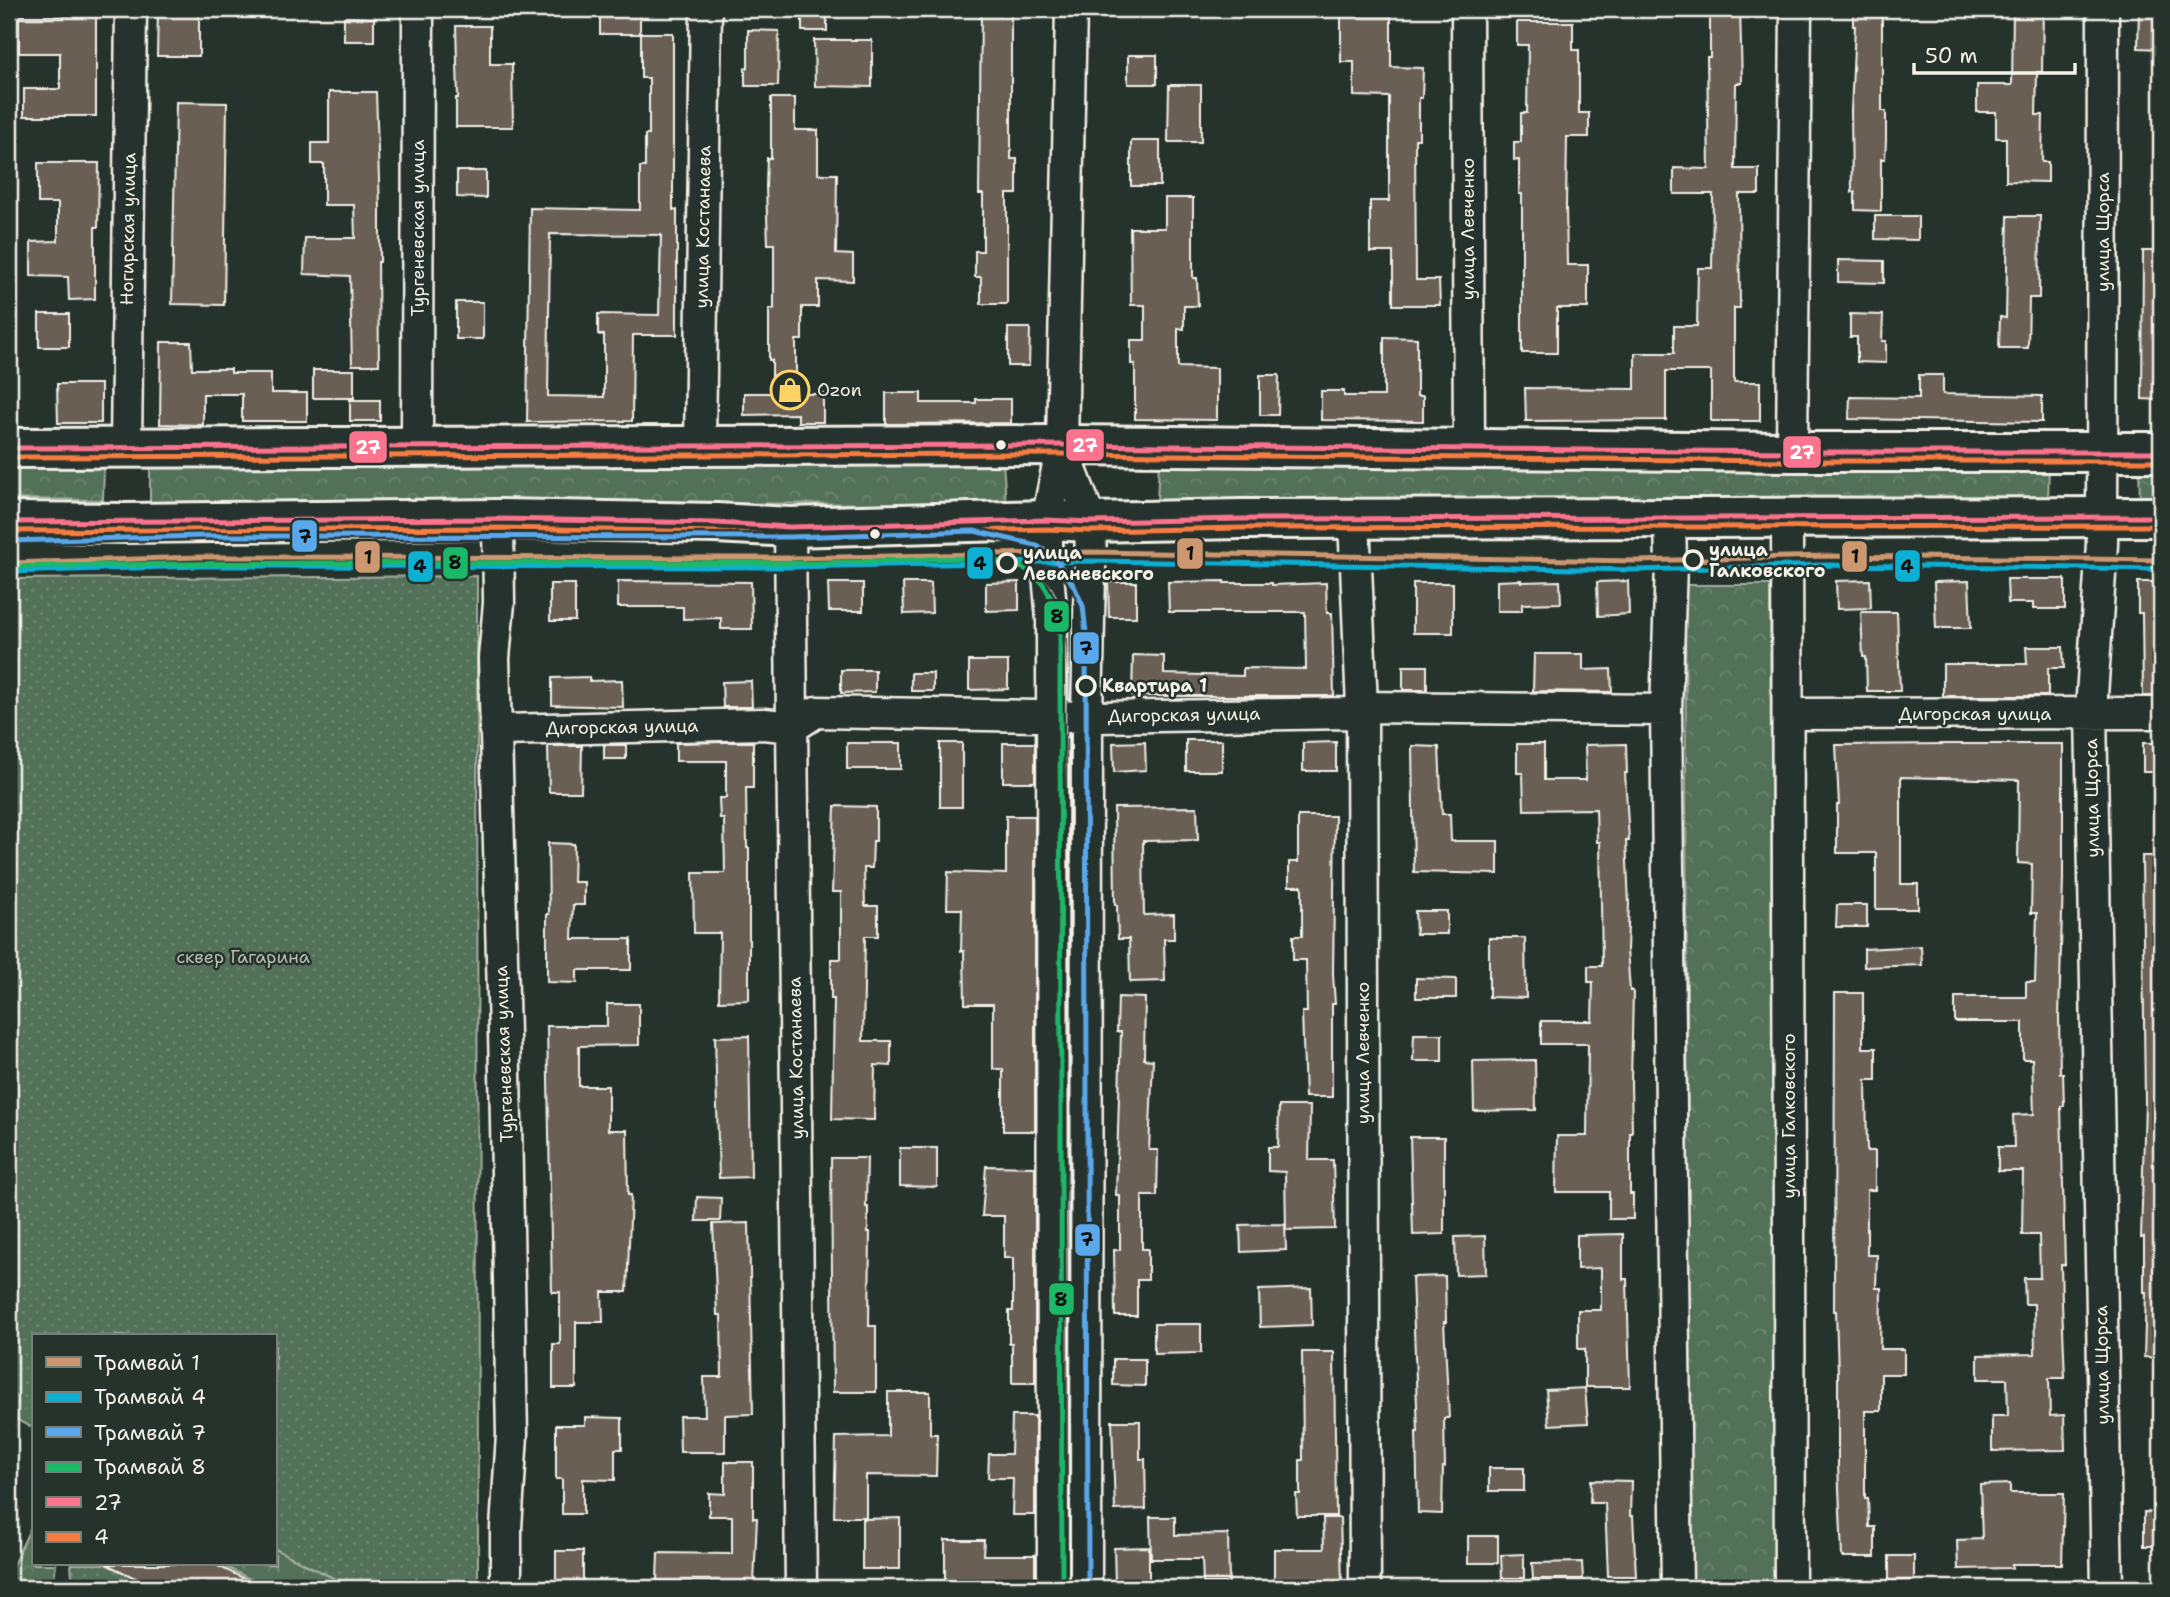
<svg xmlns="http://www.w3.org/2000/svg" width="2170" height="1597" font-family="'Shantell Sans',sans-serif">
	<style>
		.grass { fill: url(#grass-dots); stroke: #a4b0a0; stroke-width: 2 }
		.forest { fill: url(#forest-crowns); stroke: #a4b0a0; stroke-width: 2 }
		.building { fill: #6a5f55; stroke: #f4f1e8; stroke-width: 2; fill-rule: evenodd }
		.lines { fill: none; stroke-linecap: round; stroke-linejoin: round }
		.minor-casing { stroke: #f4f1e8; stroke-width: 35 }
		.major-casing { stroke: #f4f1e8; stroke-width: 44 }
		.minor { stroke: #26332d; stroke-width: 30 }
		.major { stroke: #26332d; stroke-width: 38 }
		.tram { stroke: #f4f1e8; stroke-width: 2 }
		.bus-1-casing { stroke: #26332d; stroke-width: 10 }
		.bus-2-casing { stroke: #26332d; stroke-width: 10 }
		.bus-1 { stroke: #fc738d; stroke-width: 5 }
		.bus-2 { stroke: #f77d43; stroke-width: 5 }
		.tram-1-casing { stroke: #26332d; stroke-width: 10 }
		.tram-2-casing { stroke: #26332d; stroke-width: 10 }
		.tram-3-casing { stroke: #26332d; stroke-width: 10 }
		.tram-4-casing { stroke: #26332d; stroke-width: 10 }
		.tram-1 { stroke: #cd976f; stroke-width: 5 }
		.tram-2 { stroke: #0dafd3; stroke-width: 5 }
		.tram-3 { stroke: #5aa8eb; stroke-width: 5 }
		.tram-4 { stroke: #1ab867; stroke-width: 5 }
		.bus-dot { fill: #f4f1e8; stroke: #26332d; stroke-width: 2.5 }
		.stop-dot { fill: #26332d; stroke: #f4f1e8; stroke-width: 3.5 }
		.labels { text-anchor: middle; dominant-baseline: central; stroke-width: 5; stroke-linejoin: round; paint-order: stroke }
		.street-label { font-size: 18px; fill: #f4f1e8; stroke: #26332d }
		.poi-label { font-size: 18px; fill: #f4f1e8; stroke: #26332d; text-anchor: start }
		.stop-label { font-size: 18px; font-weight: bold; fill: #f4f1e8; stroke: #26332d; text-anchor: start }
		.park-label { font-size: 18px; fill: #b4bdae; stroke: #26332d }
		.line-badge { stroke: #26332d; stroke-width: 2.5 }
		.badge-label { font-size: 19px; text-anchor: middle; font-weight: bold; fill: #fff }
		.pale-badge-label { font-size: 19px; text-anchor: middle; font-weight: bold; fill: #111 }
	</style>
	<defs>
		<pattern id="grass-dots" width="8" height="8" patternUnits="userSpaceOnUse" patternTransform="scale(1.75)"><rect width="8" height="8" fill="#537058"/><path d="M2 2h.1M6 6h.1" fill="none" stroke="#6c8570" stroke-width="1.8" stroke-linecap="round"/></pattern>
		<pattern id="forest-crowns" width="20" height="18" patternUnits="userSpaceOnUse" patternTransform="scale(1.75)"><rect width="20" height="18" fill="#537058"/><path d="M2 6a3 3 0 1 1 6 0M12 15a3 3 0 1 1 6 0" fill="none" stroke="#6c8570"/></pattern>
	</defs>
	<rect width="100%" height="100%" fill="#26332d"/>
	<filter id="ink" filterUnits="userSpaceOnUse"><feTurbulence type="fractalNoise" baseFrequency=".0143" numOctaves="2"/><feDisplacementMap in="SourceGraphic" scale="14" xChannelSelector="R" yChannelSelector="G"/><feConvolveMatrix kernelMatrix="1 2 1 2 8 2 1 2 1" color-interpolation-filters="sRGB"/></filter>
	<g filter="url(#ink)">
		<path class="grass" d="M477,576L478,1588H353L275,1549V1336H33V1428L9,1416V579Z
			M71,1564H106L156,1588H73Z"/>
		<path class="forest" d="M1003,461L1006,504L150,502V468Z
			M1159,461L2049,463L2048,503L1157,502Z
			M9,465L104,466L103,500L9,499Z
			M2139,467L2161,468V499H2140Z
			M1685,585H1770L1775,1588H1690Z
			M33,1523V1564H56L53,1588H9V1573Z
			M275,1549L353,1588H268L220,1564H275Z"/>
		<path class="building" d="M158,9H199V56H157Z
			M600,9H640V34H600Z
			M802,9H827V31H802Z
			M981,9H1011V159H1017V194H1007V304H981V277H975V251H983V194H979Z
			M1710,9H1740L1742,83H1736L1735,169H1759V194H1739L1740,308H1734V382H1760V421H1711V371H1666V420L1526,421L1525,388L1635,389V353H1674V326H1697L1698,268H1712L1713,194H1674V168L1709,169L1707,57H1710Z
			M1853,9H1882V111H1886V141L1885,159H1881V211L1855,210V192H1852L1851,111L1855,26H1853Z
			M2013,9H2043L2042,72H2037L2036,115H2043L2042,162H2048V182L2006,181V138H1996V112H1977V85H2012Z
			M2139,9H2161V49L2138,48Z
			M19,16H96V116H24V89H60V53H19Z
			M1341,16H1391V67L1423,68L1422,98H1419V139H1415L1416,280H1439L1440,305H1393V252H1370V201H1389V97L1354,96V62H1341Z
			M344,17L374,18V41H344Z
			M1517,22H1573V50H1579V113H1589V137H1567L1566,205L1567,265H1588V308H1557V353H1522V194H1519V160H1514V142H1521V113H1527L1528,45H1517Z
			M456,26H490V64H512L513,127H456V98H458Z
			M748,30L779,31L778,86H745V68H748Z
			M641,33H673V210H677V335H633L632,421L527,422L530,208L640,210V167H645V135H649V78H641ZM550,234L661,235L659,315L598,314V335H604V397L548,396Z
			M814,40H872V87L815,86Z
			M1128,55H1157V84H1128Z
			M1169,85H1201V142H1168Z
			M329,92H376L380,209V262H378L379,365H352L350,276L304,274L305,238H355L354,205H324V164H312V143H329Z
			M771,98H795V130H818V174H837L836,254L853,255V281L818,280V307H802V340H796V394H823V422H798V414L744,415V393H772V360H769V309H774V244H768L766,186L767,158H771Z
			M176,102L227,103L224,305L172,304Z
			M1131,141H1160V186H1131Z
			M38,163H99L98,227H95V299L69,300L68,277L31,276V242L58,241V203H38Z
			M457,171H486V198L457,197Z
			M1165,198H1193V278H1197L1198,306H1184V329L1178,328V367L1217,368V420L1135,419V364H1131V340H1145V305H1131L1130,228H1165Z
			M1875,216H1918V240L1875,239Z
			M2008,216H2040L2039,298H2029L2028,348H1999L2000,317L2006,318Z
			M2143,251H2161V400L2142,399Z
			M1838,260L1884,261V283L1838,282Z
			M456,302H483V339H456Z
			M39,314H69V347H39Z
			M1850,314L1883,315L1882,341H1886V363L1857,362V337H1850Z
			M1008,328H1030L1029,366H1008Z
			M1384,337L1417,338V396H1423V421L1321,420V391H1344V396H1384Z
			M161,342H191L192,369H231V373H271V393H307V421H242V394H203V425L160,424Z
			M313,370H354V398H313Z
			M1260,375H1279L1278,415H1260Z
			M1919,375H1943V394L2042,396V422L1849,419L1850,397L1919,398Z
			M57,384H101V423H58Z
			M886,393H921V403H976V399H1011V423L886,424Z
			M350,400H380V421H350Z
			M2007,579H2065V609H2033V603H2008Z
			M1521,580V582L1560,581L1561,603L1522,604V611H1497V581Z
			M1870,580L1871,608L1837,609L1836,581Z
			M618,581L751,582L752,629H721V618L683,619V607H618Z
			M1224,581V583H1272V585L1326,583L1327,613H1332L1334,696H1132L1133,655L1164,656V674L1243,676V668L1306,669L1305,612H1169L1168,582Z
			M1628,581L1629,614L1598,616L1597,582Z
			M1969,581L1971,628H1936L1934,582Z
			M1019,582V610L986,611V583Z
			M1108,582H1136V617H1109Z
			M2138,582H2161V696H2143L2142,613H2138Z
			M828,583H863V611H829Z
			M903,583H931L932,613L904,614Z
			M1413,583H1453V633H1413Z
			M550,584H575V621H550Z
			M1861,612H1897L1900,691H1867L1866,657H1863Z
			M2026,647H2063L2064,668H2048V696H1943V664H2027Z
			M1534,654H1583V670L1611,669L1612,692L1533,691Z
			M969,661H1008V689L969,690Z
			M1403,666H1427V690H1403Z
			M841,670H875V692L841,693Z
			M911,673H933V691H911Z
			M589,677V681L622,680L623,707L552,705V678Z
			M751,681L752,707H723L722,682Z
			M1186,740H1222V771H1186Z
			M725,742H753V788H746L747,848H749V1000L719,1001L720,933H694L693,873H725L724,819H720L719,798H726V761H676V743Z
			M1145,742L1146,770L1114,772L1113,743Z
			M1336,742V771H1303V743Z
			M847,743H901V769H847Z
			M940,743H962V807H940Z
			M1003,743H1035V782H1003Z
			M2143,743H2161V772H2143Z
			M1517,744H1544V780H1586L1585,745L1626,744L1627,773H1625L1629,841H1626L1629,904L1627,949L1630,991H1633L1631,1083L1632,1133H1630V1194H1633V1219H1609V1192H1556L1557,1136H1587L1588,1044H1541V1021H1592L1593,982H1588V966H1602L1600,842H1597L1596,809L1524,810L1523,773H1517Z
			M1949,744H2063V879L2059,1017L2060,1073H2063L2064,1106H2061L2065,1265H2061L2062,1303L2065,1378H2049L2050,1416L2064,1415L2065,1450L1992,1451V1416H2008L2007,1379H1978V1355L2035,1354L2034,1304H2025L2024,1278H2040L2039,1235H2022L2023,1171H1998V1147H2014L2013,1115L2034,1114L2032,1059H2023V1022H1955V997H2026V982H2035L2037,913H2031L2032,864L2018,863L2019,780L1901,777V884H1918V909H1876V853H1837V805H1839L1836,745Z
			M604,745H626V759H604Z
			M548,746H582L581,792H549Z
			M1412,746L1439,747L1442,814H1450L1451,841H1498V874L1414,872Z
			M835,806L876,807V841H873L872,868H864L865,906H878V936H865L863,1041H891V1066L875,1065L874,1120L832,1119L834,999H831V959H841V892H832Z
			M1197,807L1198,840L1143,841L1144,915L1174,914V939H1164L1165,981L1130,982L1129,939H1118L1117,905H1115L1114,808Z
			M1006,816H1035V1131H1003V1069H993V1004H965L964,951H961L962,909H947L948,872L1006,874Z
			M1298,816H1335L1333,974L1335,1004H1332V1097H1305L1302,1012H1307L1306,960H1293V936H1302V886H1289V862H1298Z
			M548,843L574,844L573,882H584V905H573L572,939H631V970H577V983L547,982V914H549Z
			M2142,856H2161V1358L2144,1357L2146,1292H2144V1237L2141,1238L2145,1102Z
			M1837,905H1867V927H1836Z
			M1415,911H1447V934H1416Z
			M1489,938H1525L1526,998L1489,997Z
			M1921,946L1922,965L1864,967V949Z
			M1416,978L1456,979V998H1416Z
			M1835,993H1863V1048H1876V1080H1866L1867,1151H1875V1190H1867V1255H1877L1876,1288H1881L1880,1349H1904V1374H1881V1411H1865V1498H1868L1869,1527H1875V1557H1842L1838,1465V1374L1836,1311H1834Z
			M1118,997L1145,998L1144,1059L1153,1060L1149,1150H1158L1157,1196H1142V1249H1148V1280H1137V1316H1115L1114,1250H1120V1195H1116L1121,1032H1117Z
			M607,1004H639V1045L579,1046V1086H608V1130H627L628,1195H631L627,1292H602L603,1322H576V1388H553V1344H560V1292H552L547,1026H607Z
			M1414,1034H1442V1061H1413Z
			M749,1036L751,1177L719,1178L715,1037Z
			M1535,1060L1536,1110L1474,1111L1473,1061Z
			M1279,1106H1310L1309,1160H1333L1335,1229L1286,1230L1285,1172L1268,1171V1147H1278Z
			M1410,1137H1444V1234L1413,1235Z
			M900,1148H937V1187L900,1186Z
			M831,1158H867L866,1207H868V1232H870L869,1326H876V1392H833Z
			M986,1166L1035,1167V1383H1012V1343H1009V1311H1013V1258H1004V1216H982Z
			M697,1197L721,1198L720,1221H696Z
			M749,1223L753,1414L725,1415V1452H680L679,1416H705L704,1377H722L721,1315H717L713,1224Z
			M1285,1224L1286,1250L1241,1252L1240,1225Z
			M1623,1234V1279H1627L1630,1387H1585V1349H1578V1310H1601V1268L1577,1269V1235Z
			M1485,1236L1486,1274L1456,1275L1455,1237Z
			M1445,1276L1446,1322H1444L1449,1418H1444L1445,1467H1443L1442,1514L1418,1513L1416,1432H1418L1412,1277Z
			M1311,1288L1312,1325L1260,1327L1259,1290Z
			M1154,1324H1201V1353L1154,1354Z
			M1302,1352H1334L1336,1516H1297L1296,1494H1300V1460H1303Z
			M1113,1359H1145V1386L1113,1385Z
			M1585,1388L1588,1423L1549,1425L1546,1390Z
			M888,1392H930V1434H937L936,1476L866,1475V1517H834L836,1437L888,1436Z
			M1012,1416H1035V1515H1012L1013,1478H988L989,1454H1011Z
			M585,1417L622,1418V1449H615V1480L583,1479V1514H562V1479H556V1425H585Z
			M1112,1421H1140V1459H1145L1146,1509L1115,1510Z
			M725,1462H753V1518H757L754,1583L657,1581L658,1553L732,1554V1516H709V1493L725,1494Z
			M1489,1468H1524V1491H1489Z
			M1591,1480L1631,1481L1630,1516H1633L1636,1576H1608L1605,1503H1590Z
			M2010,1484V1493H2064L2062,1564H2012V1568L1958,1569L1957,1540L1982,1539L1980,1485Z
			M2144,1512L2161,1513V1546H2144Z
			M1150,1517H1175V1535L1228,1534L1229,1583H1203L1202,1559H1151Z
			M900,1518V1569H862V1519Z
			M1323,1518H1340L1342,1582L1274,1583V1549H1324Z
			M1468,1536H1498V1563H1468Z
			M945,1540H984L983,1555H1035V1583L945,1582Z
			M1149,1547V1584H1115L1114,1548Z
			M556,1551H583V1582H556Z
			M1524,1554V1578H1502L1501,1555Z
			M1889,1556H1914V1580L1889,1581Z
			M1582,1562L1583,1579H1533L1532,1563Z
			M106,1564H214L264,1588H156Z"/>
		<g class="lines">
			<defs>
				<path id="minor" d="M1467,9L1469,450
					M2103,9L2102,544L2091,711L2107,1588
					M700,445L706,9
					M1062,446L1091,522L1087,717L1086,1588
					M417,448L418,9
					M126,450L131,9
					M1792,452L1796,9
					M1787,518L1790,1588
					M498,519L499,603L494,658L505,1071L512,1435L506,1528V1588
					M1354,519L1362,707L1365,1588
					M1670,519L1671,565L1666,710L1677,1588
					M790,527L801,1588
					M1789,714L2161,713
					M495,730L764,724L793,727L816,712L1097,717L1349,713L1362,707L1666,710
					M1053,1588L1052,620L1047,563V520L1062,445L1071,9"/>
				<path id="major" d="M9,448L1062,445L1792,452H2161
					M9,522L125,523L498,519L716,523L790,527L1047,520L1091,522L1241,519L2161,517"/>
			</defs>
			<use href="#minor" class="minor-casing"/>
			<use href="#major" class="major-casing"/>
			<use href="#minor" class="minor"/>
			<use href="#major" class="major"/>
			<path class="tram" d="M976,554C990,556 1006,557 1019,562C1068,582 1064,631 1066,675L1061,977L1066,1216L1065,1588"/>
			<defs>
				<path id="bus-1" d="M9,448L1062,445L1792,452H2161
					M9,522L498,519L716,523L790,527L1047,520L1091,522L1241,519L2161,517"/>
				<path id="bus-2" d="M9,457L1062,454L1792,461H2161
					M9,531L498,528L716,532L790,536L1047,529L1091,531L1241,528L2161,526"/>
			</defs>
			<use href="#bus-1" class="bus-1-casing"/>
			<use href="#bus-2" class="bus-2-casing"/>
			<use href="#bus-1" class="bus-1"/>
			<use href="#bus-2" class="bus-2"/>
			<defs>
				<path id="tram-1" d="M9,563L199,557L790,558L1091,552L1637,561L1827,556L2161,560"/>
				<path id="tram-2" d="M9,572L199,566L790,567L1091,561L1637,570L1827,565L2161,569"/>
				<path id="tram-3" d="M9,541L204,536L790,537L974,531L1036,545L1053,556L1074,586L1083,606L1086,633L1088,1588"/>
				<path id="tram-4" d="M9,567C268,561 526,563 784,563C826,564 869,561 911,560C948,558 989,555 1025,569C1048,578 1057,612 1060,634L1062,1588"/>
			</defs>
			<use href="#tram-1" class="tram-1-casing"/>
			<use href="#tram-2" class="tram-2-casing"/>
			<use href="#tram-3" class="tram-3-casing"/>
			<use href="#tram-4" class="tram-4-casing"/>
			<use href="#tram-1" class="tram-1"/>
			<use href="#tram-2" class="tram-2"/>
			<use href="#tram-3" class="tram-3"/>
			<use href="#tram-4" class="tram-4"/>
		</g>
	</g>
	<defs>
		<symbol id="shop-ring" viewBox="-11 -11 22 22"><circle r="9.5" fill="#26332d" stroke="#ffd166" stroke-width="1.5"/><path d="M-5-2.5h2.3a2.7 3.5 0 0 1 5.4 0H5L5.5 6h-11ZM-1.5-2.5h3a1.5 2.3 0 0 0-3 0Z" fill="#ffd166"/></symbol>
	</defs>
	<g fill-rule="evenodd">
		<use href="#shop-ring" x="768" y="368" width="44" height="44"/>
	</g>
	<g class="bus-dot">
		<circle cx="1001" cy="445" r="6"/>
		<circle cx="875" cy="534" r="6"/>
	</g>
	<g class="stop-dot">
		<circle cx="1693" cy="560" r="9"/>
		<circle cx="1007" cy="563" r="9"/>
		<circle cx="1086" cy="686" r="9"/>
	</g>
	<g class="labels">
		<g class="street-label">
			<text transform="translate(703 227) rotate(-89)">улица Костанаева</text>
			<text transform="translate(418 228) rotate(-90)">Тургеневская улица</text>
			<text transform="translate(128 229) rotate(-89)">Ногирская улица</text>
			<text transform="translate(1468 229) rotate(-90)">улица Левченко</text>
			<text transform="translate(2103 232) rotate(-90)">улица Щорса</text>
			<text x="1975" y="714">Дигорская улица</text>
			<text transform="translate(1184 715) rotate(-1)">Дигорская улица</text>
			<text transform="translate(622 727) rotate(-1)">Дигорская улица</text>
			<text transform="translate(2092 798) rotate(-91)">улица Щорса</text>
			<text transform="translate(1363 1053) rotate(-90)">улица Левченко</text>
			<text transform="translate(504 1054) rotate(-92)">Тургеневская улица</text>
			<text transform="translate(796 1058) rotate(-91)">улица Костанаева</text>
			<text transform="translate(1789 1116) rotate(-90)">улица Галковского</text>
			<text transform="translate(2102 1365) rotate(-91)">улица Щорса</text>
		</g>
		<g class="poi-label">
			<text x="817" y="390">Ozon</text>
		</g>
		<g class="stop-label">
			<text x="1709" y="550">улица<tspan x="1709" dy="21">Галковского</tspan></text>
			<text x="1023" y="553">улица<tspan x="1023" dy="21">Леваневского</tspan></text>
			<text x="1102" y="686">Квартира 1</text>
		</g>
		<g class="park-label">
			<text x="243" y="957">сквер Гагарина</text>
		</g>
	</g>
	<g class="line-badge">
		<rect x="1065" y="428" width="40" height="34" rx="7" fill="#fc738d"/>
		<rect x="348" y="430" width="40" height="34" rx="7" fill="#fc738d"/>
		<rect x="1782" y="435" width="40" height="34" rx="7" fill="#fc738d"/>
		<rect x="291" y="519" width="27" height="34" rx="7" fill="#5aa8eb"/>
		<rect x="1176" y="537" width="28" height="33" rx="7" fill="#cd976f"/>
		<rect x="1841" y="540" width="27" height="33" rx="7" fill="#cd976f"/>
		<rect x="354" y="540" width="27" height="34" rx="7" fill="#cd976f"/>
		<rect x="442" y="546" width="27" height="34" rx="7" fill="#1ab867"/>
		<rect x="966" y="546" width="28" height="34" rx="7" fill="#0dafd3"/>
		<rect x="1894" y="549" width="27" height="34" rx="7" fill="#0dafd3"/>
		<rect x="407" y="550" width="27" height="33" rx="7" fill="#0dafd3"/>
		<rect x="1043" y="600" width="27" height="33" rx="7" fill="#1ab867"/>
		<rect x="1072" y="631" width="28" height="34" rx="7" fill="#5aa8eb"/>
		<rect x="1074" y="1223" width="27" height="34" rx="7" fill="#5aa8eb"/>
		<rect x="1048" y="1282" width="27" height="34" rx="7" fill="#1ab867"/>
	</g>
	<g class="badge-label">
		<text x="1085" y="452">27</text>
		<text x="368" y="454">27</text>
		<text x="1802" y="459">27</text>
	</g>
	<g class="pale-badge-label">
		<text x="305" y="543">7</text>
		<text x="1190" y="560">1</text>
		<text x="1855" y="563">1</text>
		<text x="368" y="564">1</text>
		<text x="455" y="569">8</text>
		<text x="980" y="570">4</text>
		<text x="1907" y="573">4</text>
		<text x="420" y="573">4</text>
		<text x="1057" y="623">8</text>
		<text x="1086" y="655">7</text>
		<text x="1087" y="1246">7</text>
		<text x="1061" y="1306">8</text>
	</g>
	<rect width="2170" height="1597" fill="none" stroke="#26332d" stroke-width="35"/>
	<rect x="18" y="18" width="2135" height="1562" fill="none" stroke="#f4f1e8" stroke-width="2.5" filter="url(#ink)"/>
	<rect x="32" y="1334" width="245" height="231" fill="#26332d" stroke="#787f78" stroke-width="2"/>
	<rect x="46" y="1357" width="35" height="10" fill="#cd976f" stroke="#787f78" stroke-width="2"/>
	<text x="94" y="1370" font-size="21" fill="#f4f1e8">Трамвай 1</text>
	<rect x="46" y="1392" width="35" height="10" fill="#0dafd3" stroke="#787f78" stroke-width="2"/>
	<text x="94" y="1404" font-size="21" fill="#f4f1e8">Трамвай 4</text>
	<rect x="46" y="1427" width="35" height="10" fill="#5aa8eb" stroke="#787f78" stroke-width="2"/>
	<text x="94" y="1440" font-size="21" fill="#f4f1e8">Трамвай 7</text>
	<rect x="46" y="1462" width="35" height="10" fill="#1ab867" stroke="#787f78" stroke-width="2"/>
	<text x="94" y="1474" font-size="21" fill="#f4f1e8">Трамвай 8</text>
	<rect x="46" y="1497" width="35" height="10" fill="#fc738d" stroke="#787f78" stroke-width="2"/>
	<text x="94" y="1510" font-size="21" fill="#f4f1e8">27</text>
	<rect x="46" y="1532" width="35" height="10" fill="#f77d43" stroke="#787f78" stroke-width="2"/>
	<text x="94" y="1544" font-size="21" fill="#f4f1e8">4</text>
	<path d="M1914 63v10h161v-10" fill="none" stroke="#f4f1e8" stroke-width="3.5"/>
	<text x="1925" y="63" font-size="21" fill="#f4f1e8" stroke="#26332d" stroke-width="5" paint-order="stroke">50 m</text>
</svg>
